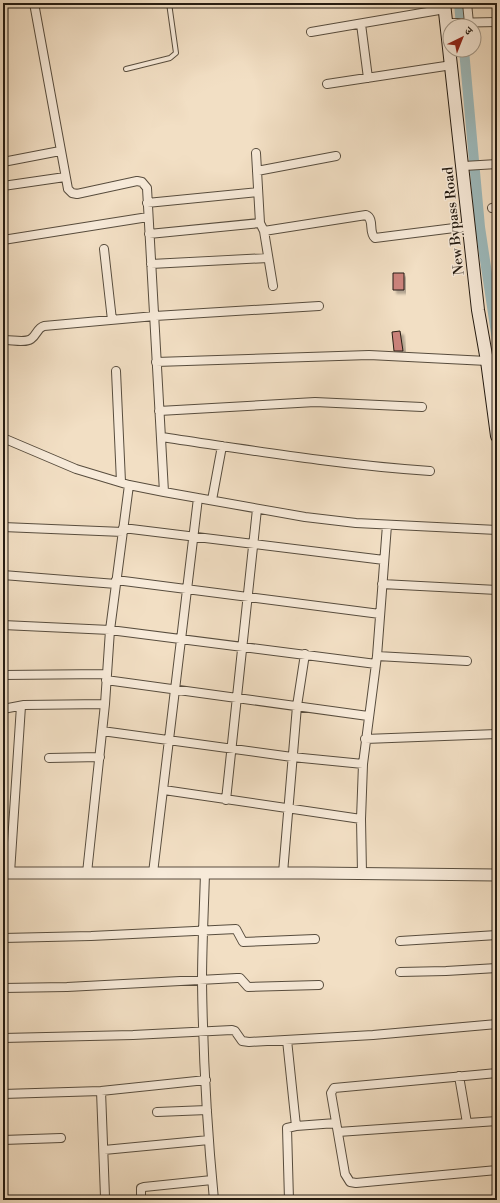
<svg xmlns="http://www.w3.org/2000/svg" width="500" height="1203" font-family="'Libre Bodoni','Noto Serif Devanagari',serif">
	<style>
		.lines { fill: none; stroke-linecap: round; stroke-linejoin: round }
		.canal { stroke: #9dbabc; stroke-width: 10 }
		.building { fill: #cc837b; stroke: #251c12; filter: url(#shadow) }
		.service-casing { stroke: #584d3e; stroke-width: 6 }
		.minor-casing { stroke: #584d3e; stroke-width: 10 }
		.tertiary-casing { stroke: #584d3e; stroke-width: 13 }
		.secondary-casing { stroke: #251c12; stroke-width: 14 }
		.service { stroke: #f7ead9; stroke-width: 4 }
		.minor { stroke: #f7ead9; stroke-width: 8 }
		.tertiary { stroke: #f7ead9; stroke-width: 11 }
		.secondary { stroke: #f7ead9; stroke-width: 12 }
		.labels { text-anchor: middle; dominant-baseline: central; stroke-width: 3; stroke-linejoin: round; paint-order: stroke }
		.street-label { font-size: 14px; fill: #251c12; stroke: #f7ead9 }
	</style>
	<defs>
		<filter id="shadow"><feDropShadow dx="3.5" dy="3.5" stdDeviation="1" flood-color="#0004"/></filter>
	</defs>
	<rect width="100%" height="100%" fill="#f2dfc4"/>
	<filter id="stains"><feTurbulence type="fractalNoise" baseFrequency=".005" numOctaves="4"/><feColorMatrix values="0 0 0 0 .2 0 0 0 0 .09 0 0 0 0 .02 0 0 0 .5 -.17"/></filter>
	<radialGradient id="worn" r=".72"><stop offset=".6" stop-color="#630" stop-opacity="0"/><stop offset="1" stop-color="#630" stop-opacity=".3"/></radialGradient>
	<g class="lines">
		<path class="canal" d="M459,3L461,26
			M464,50L480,227L497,340"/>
	</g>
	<path class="building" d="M393,273H404V290H393Z
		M400,331L403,351H394L392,332Z"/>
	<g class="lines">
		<defs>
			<path id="service" d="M126,69L170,58L176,53L169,3"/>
			<path id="minor" d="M34,3L68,189L72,193L77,194L137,181L142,182L147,188L164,492
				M467,3L469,23
				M447,23L497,22
				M361,24L368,78
				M311,32L445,9
				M327,84L452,65
				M256,153L260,223L264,231L366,215C375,219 368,232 375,238L470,226
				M3,162L60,151
				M464,166L497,164
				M257,171L336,156
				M3,186L65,177
				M147,203L258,192
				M492,208L497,207
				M264,231L273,286
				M149,234L260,223
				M3,240L148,217
				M104,249L112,320
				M151,264L268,258
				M6,340C13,340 25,343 31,339C37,335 37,328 44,326L155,316L319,306
				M156,362L369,355L487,361
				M116,371L121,482
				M159,411L315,402L422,407
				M161,437C250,450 339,465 430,471
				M3,438L76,469L129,485L164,492L305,517L356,523L497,530
				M212,500L222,446
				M3,527L123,532
				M123,528L384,560
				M3,575L116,584
				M116,580L380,614
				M382,584L497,590
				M3,625L110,630L376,664
				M377,656L467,661
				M3,675L107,674
				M106,680L368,716
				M3,709L24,705L105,704
				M102,731L292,757L363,764
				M365,739L497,734
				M49,758L100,757
				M164,790L361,819
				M226,800L257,509
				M10,873L21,706
				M87,873L105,704L110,630L129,485
				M153,873L198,498
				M205,873C204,909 202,946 202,982C203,1055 207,1128 214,1200
				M283,873L297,706L305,654
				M362,873L361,819L363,764L377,656L387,525
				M3,938L91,936L236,929L243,942L315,939
				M400,941L497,935
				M400,972L446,971L497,968
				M3,988L67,987L237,978H240L248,987L319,985
				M3,1038L133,1035L232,1030L235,1031L242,1041L249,1042L373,1035L497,1024
				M287,1040L296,1126
				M497,1073L334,1088L331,1093L345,1174L350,1182L356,1183L497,1170
				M459,1076L467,1123
				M101,1091L105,1197
				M3,1094L101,1091L206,1080
				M157,1112L207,1110
				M338,1132L497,1121
				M3,1140L61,1138
				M104,1150L209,1140
				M3,1171V1187
				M141,1200V1188L144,1187L212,1180
				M289,1200L287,1128L296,1126L336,1123"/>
			<path id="tertiary" d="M3,873H313L497,875"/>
			<path id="secondary" d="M444,3L478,310L487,361L497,436"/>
		</defs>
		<use href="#service" class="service-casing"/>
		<use href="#minor" class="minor-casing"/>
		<use href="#tertiary" class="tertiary-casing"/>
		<use href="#secondary" class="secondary-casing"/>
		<use href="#service" class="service"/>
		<use href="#minor" class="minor"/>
		<use href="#tertiary" class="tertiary"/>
		<use href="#secondary" class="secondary"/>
	</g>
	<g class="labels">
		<g class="street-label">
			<text transform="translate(454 221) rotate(-96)">New Bypass Road</text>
		</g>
	</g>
	<rect width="500" height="1203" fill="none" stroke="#f2dfc4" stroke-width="16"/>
	<rect x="4" y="4" width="492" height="1195" fill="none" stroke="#251c12" stroke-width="2"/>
	<rect x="8" y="8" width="484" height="1187" fill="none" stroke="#251c12"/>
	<g transform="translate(462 38) rotate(43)"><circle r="19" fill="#f7ead9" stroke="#a39889"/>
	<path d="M0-3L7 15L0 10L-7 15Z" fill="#8f2418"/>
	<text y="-6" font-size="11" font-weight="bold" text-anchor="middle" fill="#251c12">उ</text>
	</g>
	<rect width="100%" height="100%" filter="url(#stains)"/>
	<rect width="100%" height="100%" fill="url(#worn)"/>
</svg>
